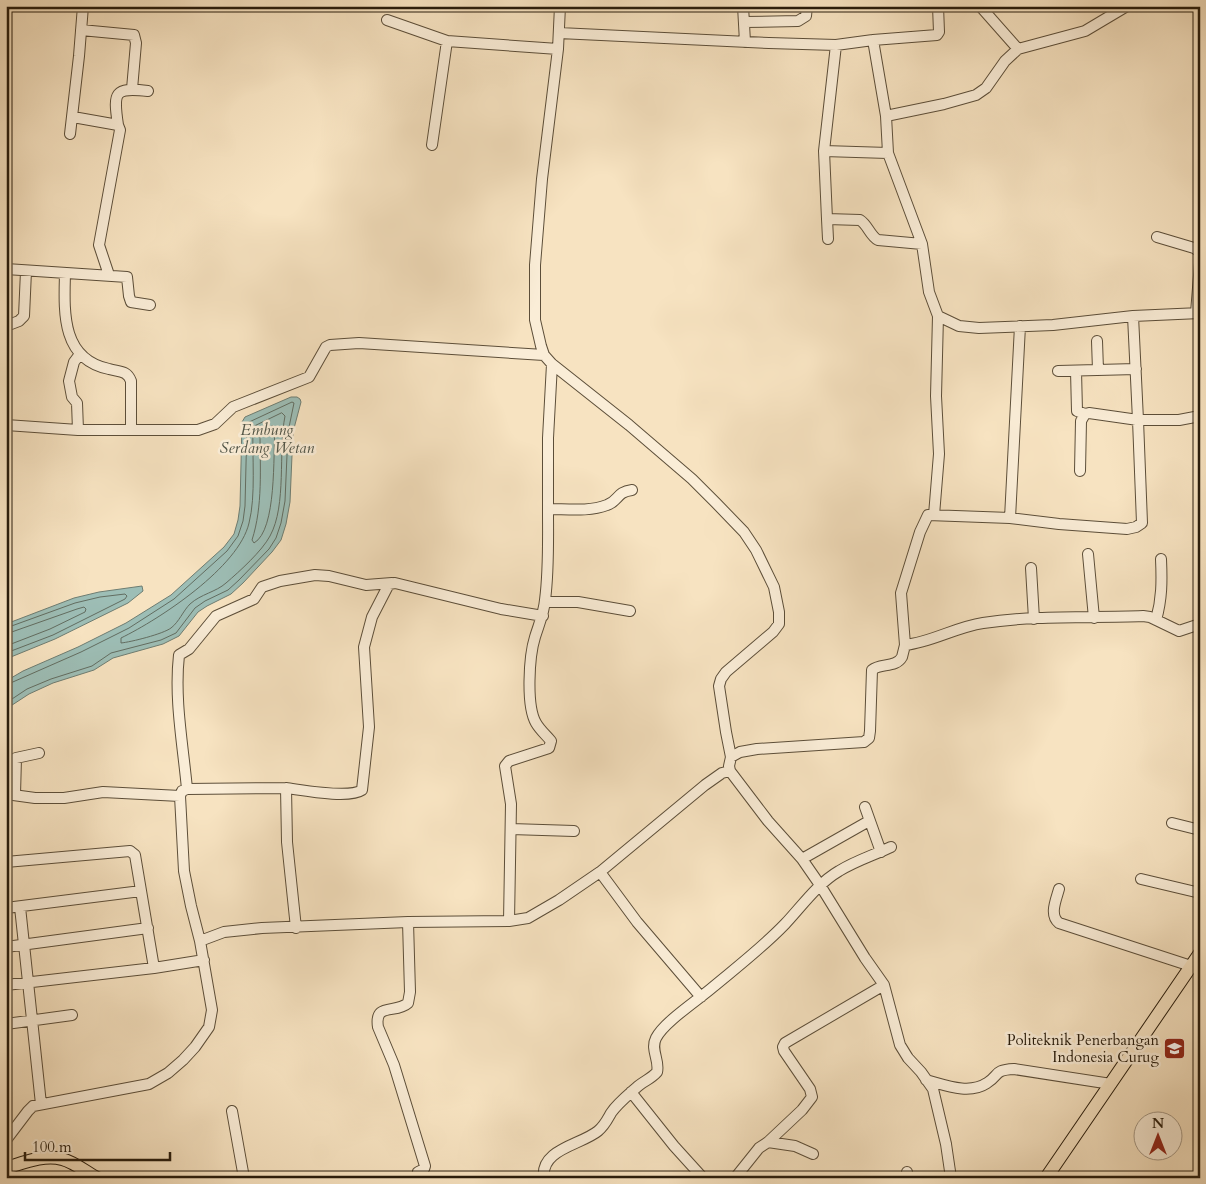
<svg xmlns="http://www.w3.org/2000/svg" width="1206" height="1184" font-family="Cardo,serif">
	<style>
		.water { fill: #9dbeb6; stroke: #6e7d72 }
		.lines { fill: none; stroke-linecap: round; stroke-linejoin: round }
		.shore { stroke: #626d61; stroke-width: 1 }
		.minor-casing { stroke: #5c4e39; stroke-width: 12 }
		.major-casing { stroke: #281c0c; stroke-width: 14 }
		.minor { stroke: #faedd7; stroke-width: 10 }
		.major { stroke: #f7e3c1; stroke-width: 12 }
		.labels { text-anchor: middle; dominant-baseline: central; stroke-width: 5; stroke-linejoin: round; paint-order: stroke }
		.poi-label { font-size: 15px; fill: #281c0c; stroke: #faedd7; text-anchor: end }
		.water-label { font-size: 16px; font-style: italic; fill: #515548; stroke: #faedd7 }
	</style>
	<rect width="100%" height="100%" fill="#f7e3c1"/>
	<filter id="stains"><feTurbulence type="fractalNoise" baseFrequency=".004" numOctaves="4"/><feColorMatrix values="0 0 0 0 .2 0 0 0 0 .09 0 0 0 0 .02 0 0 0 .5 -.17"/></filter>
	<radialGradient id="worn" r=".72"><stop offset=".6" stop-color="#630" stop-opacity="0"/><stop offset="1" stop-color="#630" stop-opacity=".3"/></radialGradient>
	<path class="water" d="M291,397H297L300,399L301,402L293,432L290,502L286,524L281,540L272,552L243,583L231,594L207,606L198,612L179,636L163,644L113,658L94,670L53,683L29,694L6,709V681L23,671L78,647L126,623L171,595L224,547L234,534L238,520L240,506L242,422L245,417Z
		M142,586L143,591L128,603L55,639L6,659V624L74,598L99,592Z"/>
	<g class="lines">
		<path class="shore" d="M282,413L285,416C278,451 287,505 270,536C262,551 240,571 226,583C216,592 201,594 190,604C183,611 179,622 171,628C163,634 131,642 121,643V638C160,619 239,567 249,523C256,496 252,456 253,427Z
			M273,426L275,428C273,454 277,530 254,543L252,540C263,506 260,468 260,432Z
			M6,628L75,603L100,597L125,594L127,596L125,599L53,635L6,653
			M6,634L77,609L84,607L86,609L85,612L50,629L6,646
			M6,685L81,652L129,628L174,599L227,551L238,536L243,521L245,506L247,423L292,402L294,403L288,432L285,501L281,523L276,538L269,549L239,580L228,590L205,601L195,608L176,633L161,640L111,653L92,666L51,679L27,689L6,703"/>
		<defs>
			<path id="minor" d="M560,6L558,49L542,179L535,265V320L541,346L544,355L552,364L629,425L692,479L716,503L744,532L756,550L774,587L779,612V624L773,632L726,672L721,679L719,686L726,732L731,757L729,766L730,771L768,821L802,859L820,885L865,958L884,985L900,1045L908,1058L921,1072L933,1089L946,1144L951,1178
				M743,6L745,42
				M980,6L1018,49
				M387,20L447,41L558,49
				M744,22L798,21L806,16L807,6
				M81,30L134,35L136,43L132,89
				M559,33L769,43L836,45L873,40L937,35L939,32L938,6
				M873,40L886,116L888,153L922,244L929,292L938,316L959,326L979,328L1053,325L1133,316L1200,313
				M836,45L824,151L827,219L860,220C868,225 870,236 878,240L922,244
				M886,116L944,104L976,95L986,88L1005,61L1018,49L1085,31L1127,6
				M73,117L118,125L120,130L99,245L109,275
				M118,125C113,92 114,87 148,91
				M70,134L79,56L83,6
				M432,145L447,41
				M824,151L888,153
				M827,219L828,239
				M1157,237L1194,248L1200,252
				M6,269L127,277L129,296L131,302L150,305
				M65,273C64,312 61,359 109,369C119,372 127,370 131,381V430
				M1196,313L1200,263
				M6,326L19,321L24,316L26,271
				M1097,341L1098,370
				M1058,371L1136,369
				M1076,371L1077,411L1085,414
				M6,425L78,430H198L215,424L233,407L309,377L326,347L330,345L359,343L544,355
				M78,430L77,403L72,397L69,381L74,362L80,354
				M1080,471L1081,421L1085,414L1089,413L1138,420L1133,316
				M548,509V438L552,364
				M934,515L939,454L936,396L938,316
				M1010,518L1020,326
				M1088,554L1094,618
				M1031,568L1034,619
				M545,602H578L630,611
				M1156,620C1162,599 1162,581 1161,559
				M905,645L901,593L920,532L928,515L1010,518L1059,524L1127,529L1136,527L1142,523L1138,420H1179L1200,416
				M731,757L740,752L757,749L864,742L869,738L870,731L872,670C880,663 896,668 902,657C903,653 904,649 905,645C932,642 956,627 983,623C1035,615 1090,618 1143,616L1150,617L1179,631L1200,624
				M187,789C183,745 174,699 179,655L189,649L216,616L254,599L262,587L280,581L315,575L329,576L366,585L392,583
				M6,794L35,798H64L103,792L180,796
				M15,795L16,758L39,753
				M865,807L881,852
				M1172,823L1200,830
				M511,829L574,831
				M802,859L869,821
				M6,862L130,851L135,855L154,968
				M600,872L637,922L701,997
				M1141,879L1200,893
				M1059,889C1056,900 1049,915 1059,923L1191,966
				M20,907L41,1104
				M6,908L141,891
				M509,921L511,804L505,766L509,761L549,748L551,741C546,735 540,730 536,723C526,706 529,656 535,637C539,624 544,613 545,600C549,570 548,539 548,509C567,509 589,512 607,505C619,501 616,492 632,490
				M408,922L410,992L408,1003C396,1014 374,1002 378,1027L394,1065L425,1166L424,1169L418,1172L420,1178
				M296,928L287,842L286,788C302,790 349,799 362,790L369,727L364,647L372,617L389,584L395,583L501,609L543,616
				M200,941L224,932L262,928L408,922L509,921L528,918L559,900L600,872L705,785L722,773L730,771
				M6,947L148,928
				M6,985L154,968L204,960
				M6,1024L72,1015
				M926,1080C945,1085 969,1095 987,1083C1000,1075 993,1070 1014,1069L1111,1084
				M631,1092L674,1146L703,1178
				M232,1111L244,1178
				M6,1140L28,1111L33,1106L149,1084L168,1073L183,1060L195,1047L209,1027L212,1010L200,941L191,906L184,871L180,796L182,791L187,789L286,788
				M768,1142L802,1110L812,1097L810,1089L784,1051L783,1047L785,1043L884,985
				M907,1172V1178
				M544,1178C540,1149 581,1145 598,1131C605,1125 607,1120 611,1113C617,1104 628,1095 636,1088C642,1082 651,1079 657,1072C660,1060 650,1050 656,1038C664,1022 698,1000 713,987C737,967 763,947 785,924C802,906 817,884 839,871C855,861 874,855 891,847
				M735,1178L759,1148L768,1142L795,1146L813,1154"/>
			<path id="major" d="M6,1168C23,1163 44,1154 62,1159C74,1162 86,1172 97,1178
				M1046,1178L1200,953"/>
		</defs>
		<use href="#minor" class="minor-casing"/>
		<use href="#major" class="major-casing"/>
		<use href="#minor" class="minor"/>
		<use href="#major" class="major"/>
	</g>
	<defs>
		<symbol id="university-square" viewBox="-11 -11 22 22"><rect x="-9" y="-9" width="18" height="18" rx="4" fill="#8f2418" stroke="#faedd7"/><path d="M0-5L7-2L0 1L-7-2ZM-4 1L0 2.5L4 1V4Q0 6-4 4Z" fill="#fff"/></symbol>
	</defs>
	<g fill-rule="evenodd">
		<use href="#university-square" x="1162" y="1036" width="25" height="25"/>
	</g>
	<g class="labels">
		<g class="poi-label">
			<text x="1159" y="1040">Politeknik Penerbangan<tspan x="1159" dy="17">Indonesia Curug</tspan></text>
		</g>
		<g class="water-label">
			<text x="267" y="430">Embung<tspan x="267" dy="18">Serdang Wetan</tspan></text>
		</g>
	</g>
	<rect width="1206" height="1184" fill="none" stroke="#f7e3c1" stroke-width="25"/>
	<rect x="8" y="8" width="1191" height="1169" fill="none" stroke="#281c0c" stroke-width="2.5"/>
	<rect x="12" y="12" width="1181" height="1159" fill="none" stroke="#281c0c"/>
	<g transform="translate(1158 1136)"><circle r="24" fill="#faedd7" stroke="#a69986"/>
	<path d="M0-4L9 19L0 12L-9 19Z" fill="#8f2418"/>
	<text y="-8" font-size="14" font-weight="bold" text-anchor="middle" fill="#281c0c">N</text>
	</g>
	<path d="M25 1152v8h145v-8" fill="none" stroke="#281c0c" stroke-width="2.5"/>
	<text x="32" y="1152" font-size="15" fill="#281c0c" stroke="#faedd7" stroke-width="4" paint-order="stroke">100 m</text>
	<rect width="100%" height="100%" filter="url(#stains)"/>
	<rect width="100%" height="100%" fill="url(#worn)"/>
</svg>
